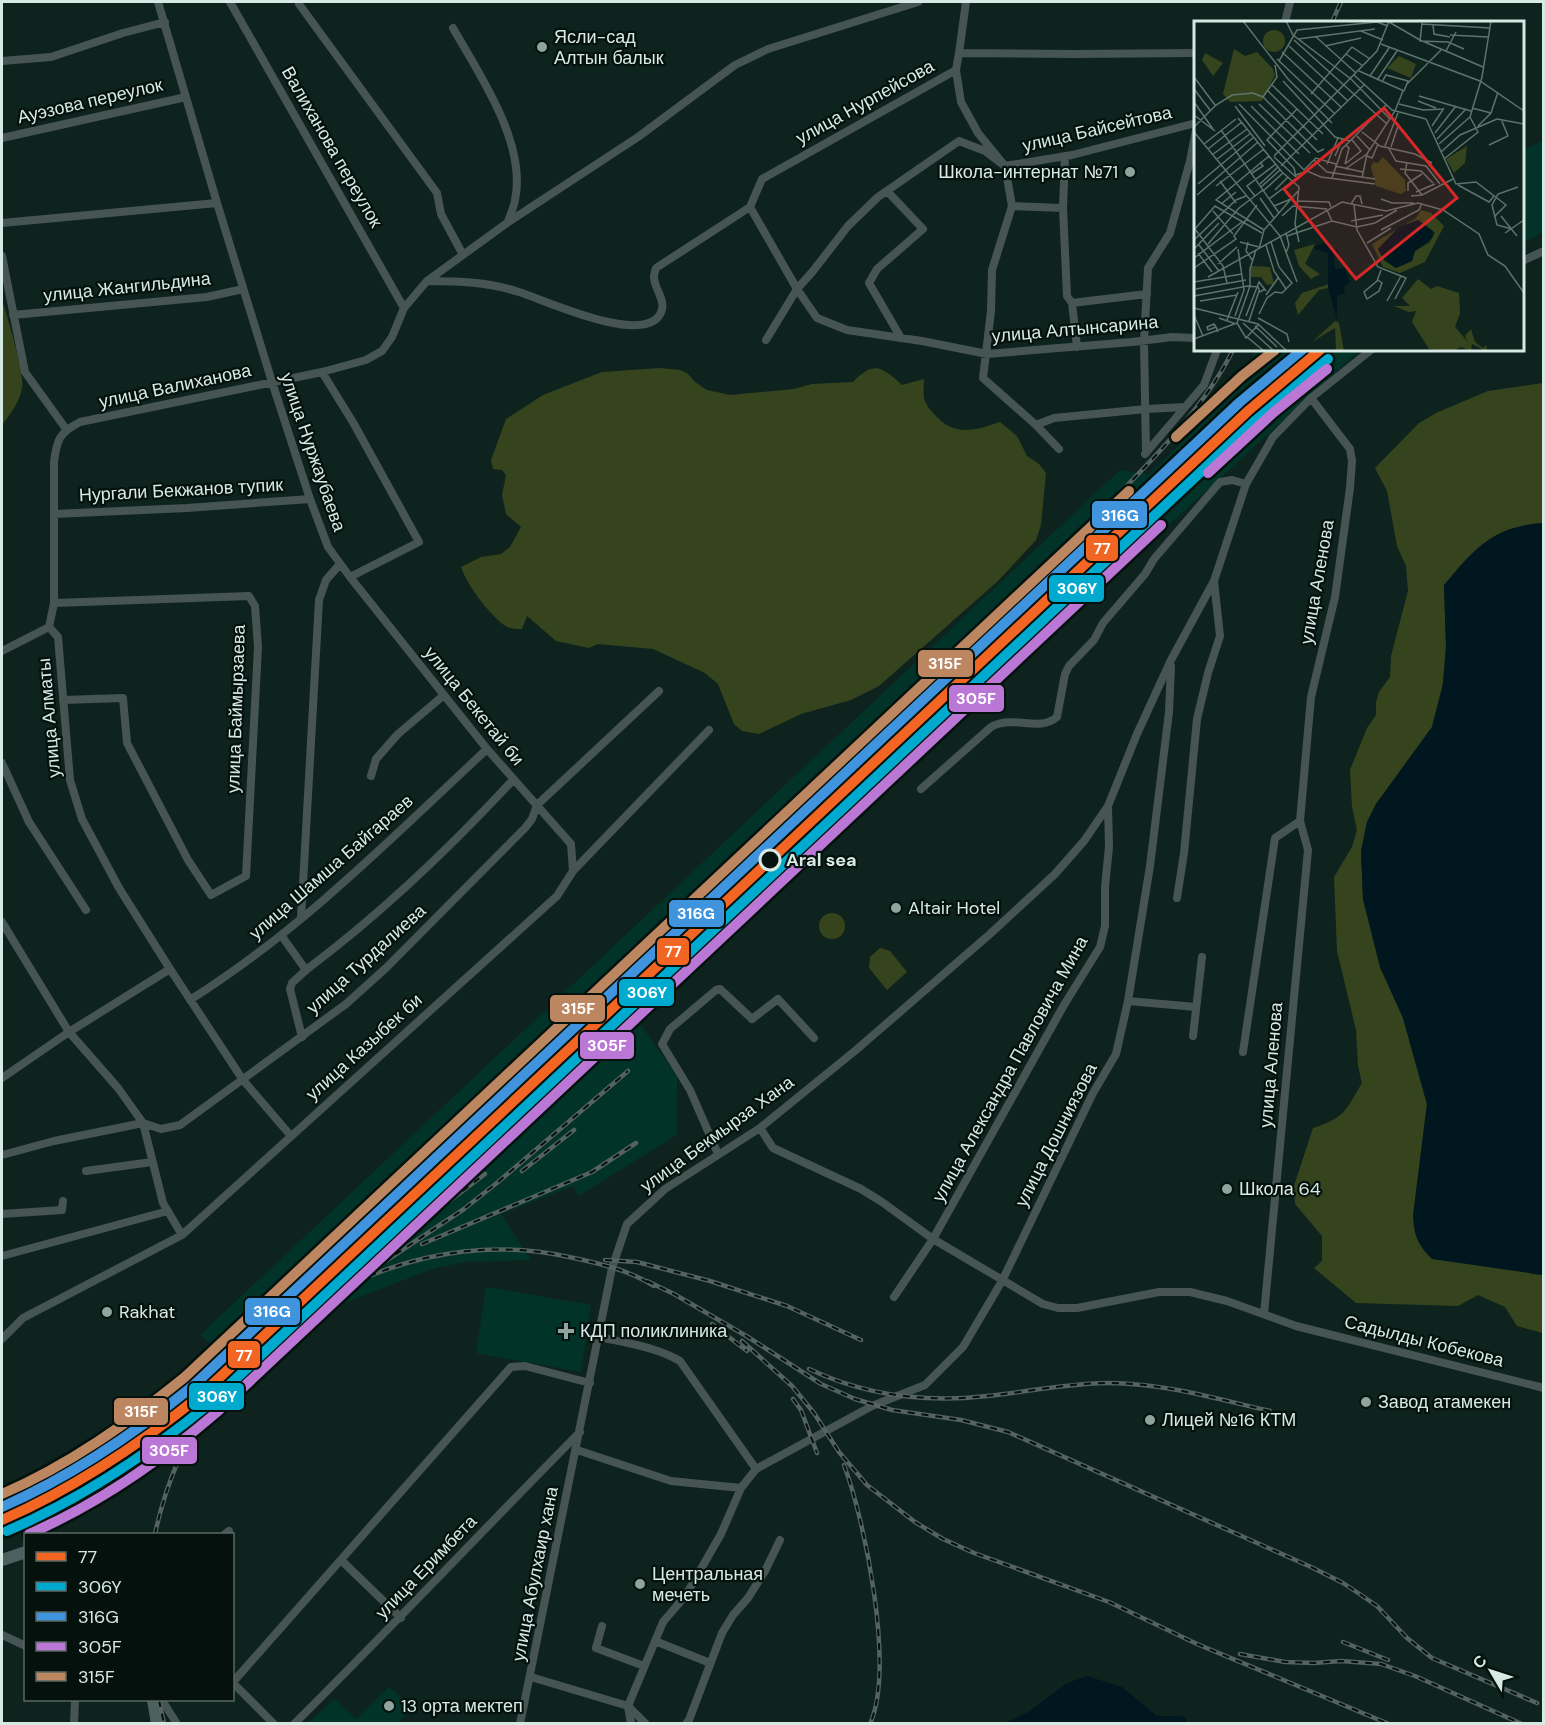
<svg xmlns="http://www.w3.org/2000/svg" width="1545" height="1725" font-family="'DM Sans',sans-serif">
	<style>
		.built { fill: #023328 }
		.green { fill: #36441d }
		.water { fill: #011720 }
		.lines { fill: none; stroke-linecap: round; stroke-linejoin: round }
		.street { stroke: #465554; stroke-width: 8 }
		.secondary { stroke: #4e5f5f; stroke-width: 12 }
		.rail-casing { stroke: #546260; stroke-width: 4.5 }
		.rail { stroke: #04110d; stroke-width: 2; stroke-dasharray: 7; stroke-linecap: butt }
		.rail-1-casing { stroke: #04110d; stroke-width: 15 }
		.rail-2-casing { stroke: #04110d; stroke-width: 15 }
		.rail-3-casing { stroke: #04110d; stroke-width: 15 }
		.rail-4-casing { stroke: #04110d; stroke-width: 15 }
		.rail-5-casing { stroke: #04110d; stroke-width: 15 }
		.rail-1 { stroke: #f26522; stroke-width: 10 }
		.rail-2 { stroke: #00a9ce; stroke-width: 10 }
		.rail-3 { stroke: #4094de; stroke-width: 10 }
		.rail-4 { stroke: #ba77d6; stroke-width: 10 }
		.rail-5 { stroke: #bb8660; stroke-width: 10 }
		.poi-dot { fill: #90a49e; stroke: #04110d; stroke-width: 2 }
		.stop-dot { fill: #04110d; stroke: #d6eae3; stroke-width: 3 }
		.labels { text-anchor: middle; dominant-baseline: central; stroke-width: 4.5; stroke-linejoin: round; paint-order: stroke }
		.poi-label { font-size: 18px; fill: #d6eae3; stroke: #04110d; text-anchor: start }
		.street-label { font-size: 18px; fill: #d6eae3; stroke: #04110d }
		.stop-label { font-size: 18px; font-weight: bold; fill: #d6eae3; stroke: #04110d; text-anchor: start }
		.inset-road { fill: none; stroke: #5e736d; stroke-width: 1.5 }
		.view { fill: #d62828; fill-opacity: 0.15; stroke: #d62828; stroke-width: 3 }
		.inset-edge { fill: none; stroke: #d6eae3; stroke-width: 3 }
		.line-badge { stroke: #04110d; stroke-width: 2 }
		.badge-label { font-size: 16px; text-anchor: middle; font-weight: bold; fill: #fff }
	</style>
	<rect width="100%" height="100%" fill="#0e231e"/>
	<path class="built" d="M1543,140V232L1523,243V151Z
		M1255,350H1360L634,1015L677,1076V1135L578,1196L573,1186L501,1214L531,1260L466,1262L435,1268L342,1304L254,1382L200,1335L1120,470L1149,474L1237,389Z
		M486,1287L591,1305L581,1372L476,1353Z
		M389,1687L410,1705L407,1708L410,1711L397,1723H307L335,1699L356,1719Z"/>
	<path class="green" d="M2,300C7,316 25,374 22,388C19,403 11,413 2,425Z
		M660,368L680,370L687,373L695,382L707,390L730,395L794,389L812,384L853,382C874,360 882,367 902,385L924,379C924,385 923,392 924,398C925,403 930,410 934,414C954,437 974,431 1000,422L1017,436L1027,456L1039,464L1046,473L1041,525L1036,540L998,581L879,686L851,700L801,714L759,734L742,731L734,724L718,684L705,673L653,649L598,644L589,648L556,641L527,616L522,629C515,629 510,629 504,625C489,614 467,585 461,567L481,557L501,554L510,547L521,527L506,514L502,495L506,475L502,470L493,469L491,460L506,419L543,395L602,372Z
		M1543,383V523L1531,524L1444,585L1446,646L1443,684L1432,727L1376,804L1367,822L1361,851L1363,899L1380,967L1403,1018L1427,1104L1413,1216L1532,1274L1543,1275V1333L1517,1326L1505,1307L1478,1295L1458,1306L1356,1303L1314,1268L1322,1261V1236L1295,1204L1294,1186L1313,1128C1345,1118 1346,1110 1362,1083L1358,1066L1356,1030L1337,951L1334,877L1352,847L1357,830L1352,807L1350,770L1367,728L1376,715V702L1379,692L1390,677L1391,656L1408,591L1406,566L1397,546L1387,491L1375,468L1419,423L1436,413L1488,391Z
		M819 926a13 13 0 1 1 26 0a13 13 0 1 1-26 0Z
		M880,948L890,951L907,972L887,990L869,968L870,957Z"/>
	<path class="water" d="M1543,523L1544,524L1543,1275L1432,1259C1418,1245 1414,1236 1413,1216L1427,1104L1403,1018L1380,967L1363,899L1361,851L1367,822L1376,804L1432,727L1443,684L1446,647L1444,585C1474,549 1493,526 1543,523Z
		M1087,1676L1122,1687L1157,1716H1183L1186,1719L1185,1723H1005L1028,1712L1067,1683Z"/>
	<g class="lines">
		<path class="street" d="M158,2L217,203L272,382L310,499L328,547L350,577L487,749L571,844L573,871
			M230,2L404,308
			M299,4L437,193L441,214L463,255
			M1285,22L1290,2
			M453,28C480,76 527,143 515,200C514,207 510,215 508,222
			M959,53L966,2
			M2,61L51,57L123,33L165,22
			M956,70L961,102L978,133L1005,166L1012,206L992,270L991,311L983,378L1036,425L1059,449
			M2,138L186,97
			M1065,156L1063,208L1067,296L1072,303L1077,347
			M887,191L923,229L877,269L869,283L901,338
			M1012,206L1063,208
			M750,207L797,289L817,318L847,330L922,341L987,354L1132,342L1172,337L1196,338
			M2,223L217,203
			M2,256L25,372L66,429
			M1522,261L1544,251
			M427,281C458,281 489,282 519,292C545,300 638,344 659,316C669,302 654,290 654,277C654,274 655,271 656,268L750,207L762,179L956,70L959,53L1075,54L1196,53
			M1072,303L1147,294
			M13,315L207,297L243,289
			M766,340L797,289L813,271L848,226L878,197L959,141L985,151L1005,166L1072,155L1196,123
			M322,372L354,424L419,542L350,577
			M1036,425L1054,418L1146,409L1185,407
			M1146,453L1144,341L1148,268L1170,233L1190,161L1196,130
			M1145,454L1204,385L1217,350
			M54,514L187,508L310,499
			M54,603L249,596L255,606L258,647L246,876L211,895L188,860L127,743L123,698L63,700
			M49,627L54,603V462C57,439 59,433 80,422L322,372L366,360L382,351L392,337L404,308L427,281L507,223L638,137L735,65L768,49L918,2
			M49,627L58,637L70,780L82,819L119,888L170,969L243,1080L291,1136
			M2,651L49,627
			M2,763L29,822L86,910
			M371,776L376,759L398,734L444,695
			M921,789L991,727C1014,714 1038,733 1057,717L1065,674L1069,666L1094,640L1103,623L1145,574L1154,559L1220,482L1232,480L1246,484
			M1177,898L1184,853L1197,719L1208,673L1220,636L1214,581
			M301,919L319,600L326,580L340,564
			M2,922L69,1032L118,1088L143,1123L163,1203L182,1235
			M281,935L306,970L292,983L290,989L302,1037
			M306,970C381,914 449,849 513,780
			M190,1000C300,931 393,837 487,749
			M1128,1001L1196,1007
			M1193,1036L1202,957
			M1243,1052L1275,838L1300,821L1311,697L1335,597L1350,488L1352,461L1350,449L1311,398
			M2,1078L69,1032L170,969
			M760,1128L773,1148L861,1189L882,1202L933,1239L1043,1304L1058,1308H1077L1159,1292H1190L1227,1301L1296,1326L1544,1388
			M718,1154L690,1090L662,1044L670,1029L716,990L720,989L752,1019L778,999L814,1038
			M2,1155L54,1141L143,1123L161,1129L180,1125L346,1004L386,968L525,828L532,819L537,805L659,691
			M86,1171L152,1162
			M2,1214L62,1210L63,1201
			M2,1256L168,1211
			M894,1297L933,1239L1064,1005L1100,947L1105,926V887L1109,847L1108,806
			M1264,1314L1308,850L1300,821
			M599,1337C627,1343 656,1347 680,1361L756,1469
			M2,1339L23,1318L182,1235L557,896L573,871L709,730
			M577,1450L671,1481L741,1488L721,1534L686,1595L663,1622L628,1706L631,1724
			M741,1488L756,1469L872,1406L925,1385L963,1347L1002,1281L1093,1093L1116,1054L1128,1001L1150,866L1169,712L1171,666
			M225,1534L229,1531
			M341,1560L401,1618
			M602,1626L596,1648L644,1666
			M2,1635L26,1646
			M655,1641L710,1663
			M531,1677L628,1706L646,1724
			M232,1682L274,1724
			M233,1682L511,1367L525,1366L590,1383
			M162,1700L177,1724
			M74,1724L75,1700
			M294,1724C391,1628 484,1529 580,1432
			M520,1724L612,1268L627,1224L665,1189L760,1128L856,1050L990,934L1055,874L1084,841L1108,806L1137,734L1171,660L1214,581L1246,484L1273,437L1311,398L1371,350
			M686,1724L689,1720L722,1633L733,1615L748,1598L765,1571L780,1540"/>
		<path class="secondary" d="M2,1560L26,1552
			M153,1700L157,1724"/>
		<defs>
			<path id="rail" d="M1332,22L1341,2
				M522,1171L574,1130
				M354,1244L523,1053L1109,504C1155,457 1204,408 1233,350
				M422,1244L592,1172L636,1143
				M605,1260L637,1262L710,1281L787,1306L861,1340
				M372,1270L464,1209L498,1182L628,1071
				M647,1281L674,1294L748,1337L821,1384L855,1399L892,1410L961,1420L1008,1432L1311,1567L1343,1583L1364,1597L1377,1606L1407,1638L1432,1658L1537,1703
				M340,1284L485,1174
				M712,1324L747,1351
				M742,1341L792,1386L814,1413L839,1452L867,1485L915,1522L943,1539L974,1553L1109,1602L1197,1644L1389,1724
				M809,1369C864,1395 926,1403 987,1396C1027,1392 1068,1383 1109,1383C1163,1383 1217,1399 1270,1411
				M793,1399L801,1410L817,1453
				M207,1406C235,1374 263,1342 297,1317C375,1260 475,1236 569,1257C598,1263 629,1270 654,1286
				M844,1465C865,1521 895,1668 870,1724
				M155,1534C165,1487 185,1439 212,1398
				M1343,1642L1388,1660
				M1240,1654L1285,1662L1314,1663L1341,1661L1381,1664L1415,1676L1522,1724
				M159,1700L164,1724"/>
		</defs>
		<use href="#rail" class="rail-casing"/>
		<use href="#rail" class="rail"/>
		<defs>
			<path id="rail-1" d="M2,1520C75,1488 139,1445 201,1395L1248,411L1320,350"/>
			<path id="rail-2" d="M7,1531C81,1499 147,1455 209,1404L1256,420L1328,359"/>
			<path id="rail-3" d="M2,1507C72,1476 134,1434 193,1386L1240,402L1302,350"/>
			<path id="rail-4" d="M1208,473L1274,412L1327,369
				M29,1534C98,1504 160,1461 217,1412L1161,525"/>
			<path id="rail-5" d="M1176,437L1242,376L1275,350
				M2,1494C69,1465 128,1423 185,1377L1129,491"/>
		</defs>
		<use href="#rail-1" class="rail-1-casing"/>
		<use href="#rail-2" class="rail-2-casing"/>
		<use href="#rail-3" class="rail-3-casing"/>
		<use href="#rail-4" class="rail-4-casing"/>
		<use href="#rail-5" class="rail-5-casing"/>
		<use href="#rail-1" class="rail-1"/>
		<use href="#rail-2" class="rail-2"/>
		<use href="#rail-3" class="rail-3"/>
		<use href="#rail-4" class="rail-4"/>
		<use href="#rail-5" class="rail-5"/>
	</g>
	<g class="poi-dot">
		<circle cx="542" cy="47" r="6"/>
		<circle cx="1130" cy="172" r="6"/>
		<circle cx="896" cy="908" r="6"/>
		<circle cx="1227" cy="1189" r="6"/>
		<circle cx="107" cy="1312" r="6"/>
		<path d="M563 1322h6v6h6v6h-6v6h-6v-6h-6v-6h6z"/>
		<circle cx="1366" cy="1402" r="6"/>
		<circle cx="1150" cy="1420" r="6"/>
		<circle cx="640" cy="1584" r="6"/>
		<circle cx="389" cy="1706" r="6"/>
	</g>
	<circle class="stop-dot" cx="770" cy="860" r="10"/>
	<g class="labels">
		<g class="poi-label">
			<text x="554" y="37">Ясли-сад<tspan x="554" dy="21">Алтын балык</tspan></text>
			<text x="1118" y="172" text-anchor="end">Школа-интернат №71</text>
			<text x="908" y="908">Altair Hotel</text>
			<text x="1239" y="1189">Школа 64</text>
			<text x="119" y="1312">Rakhat</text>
			<text x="580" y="1331">КДП поликлиника</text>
			<text x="1378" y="1402">Завод атамекен</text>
			<text x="1162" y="1420">Лицей №16 КТМ</text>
			<text x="652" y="1574">Центральная<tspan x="652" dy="21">мечеть</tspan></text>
			<text x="401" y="1706">13 орта мектеп</text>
		</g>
		<g class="street-label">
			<text transform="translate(90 101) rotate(-13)">Ауэзова переулок</text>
			<text transform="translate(865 102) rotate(-29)">улица Нурпейсова</text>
			<text transform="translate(1097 129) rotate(-13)">улица Байсейтова</text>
			<text transform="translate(332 147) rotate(60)">Валиханова переулок</text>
			<text transform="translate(127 287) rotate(-6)">улица Жангильдина</text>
			<text transform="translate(1075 329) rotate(-5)">улица Алтынсарина</text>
			<text transform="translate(175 386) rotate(-12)">улица Валиханова</text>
			<text transform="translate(313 452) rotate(71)">улица Нуржаубаева</text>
			<text transform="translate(181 490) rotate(-3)">Нургали Бекжанов тупик</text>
			<text transform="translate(1317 582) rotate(-80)">улица Аленова</text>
			<text transform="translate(474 706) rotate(51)">улица Бекетай би</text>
			<text transform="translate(236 709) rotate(-88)">улица Баймырзаева</text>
			<text transform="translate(49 718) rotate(-95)">улица Алматы</text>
			<text transform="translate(331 867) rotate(-41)">улица Шамша Байгараев</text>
			<text transform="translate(366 959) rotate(-42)">улица Турдалиева</text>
			<text transform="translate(364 1047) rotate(-42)">улица Казыбек би</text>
			<text transform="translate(1271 1065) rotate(-85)">улица Аленова</text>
			<text transform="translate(1010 1069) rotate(-61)">улица Александра Павловича Мина</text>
			<text transform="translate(717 1134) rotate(-36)">улица Бекмырза Хана</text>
			<text transform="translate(1056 1135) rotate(-63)">улица Дошниязова</text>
			<text transform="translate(1424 1341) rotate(14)">Садылды Кобекова</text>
			<text transform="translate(426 1567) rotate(-46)">улица Еримбета</text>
			<text transform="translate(535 1574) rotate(-79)">улица Абулхаир хана</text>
		</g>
		<g class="stop-label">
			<text x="786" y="860">Aral sea</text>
		</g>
	</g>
	<g transform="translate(1194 21)">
		<rect width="330" height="330" fill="#0e231e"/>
		<path d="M69 20a11 11 0 1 1 22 0a11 11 0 1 1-22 0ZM40,28L51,35L63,31L79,48L81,54L68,80L36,81L29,73ZM11,32L29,42L19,55L8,39ZM205,35L222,43L217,57L193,47ZM273,125L271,142L260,152L252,138ZM189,136L211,159L212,170L207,173L182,165L177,146L179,141L184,142ZM227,189L237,192L250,205L231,241L206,252L189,246L178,223L222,197ZM224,199L241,212L235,222L221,230L218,240L202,247L190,239L184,228L202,209ZM121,223L111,243L126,253L117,258L105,245L100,229ZM57,245L76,246L80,263L73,264L67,256H57ZM224,258L237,268L243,265L265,272L266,292L261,306L274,321L271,315L277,308L281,321L289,327L293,324L292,330L278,323L277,330L267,326L259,330L235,328L218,301L222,290L215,291L200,285H216L208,277ZM135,263L134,267L125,269L104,294L101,282L108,272ZM141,300L145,302L150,330H142L141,307L118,321Z" fill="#36441d" fill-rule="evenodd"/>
		<path d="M224,199L239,210L238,217L221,230L218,240L202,247L190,239L184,228L205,206ZM128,222L144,229L146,237L140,235L141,248L151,247L156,261L150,266L151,272L143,275V299L134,266V232L119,227Z" fill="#011720"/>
		<path class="inset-road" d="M49,0L94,58L138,102M92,0L99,14L157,58L196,98M195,1L226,19L289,46M228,2L226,20L254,21L270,28M228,3L296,7M239,4L240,13L256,16M167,10L189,19M256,14L294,16M121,15L162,52M104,18L181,8M100,19L193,103M187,23L286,60L330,90M95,25L154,80M131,25L167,17M158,26L176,38M252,30L262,11M88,31L147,86M152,33L169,45M83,38L140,92M85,40L103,9L183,1L194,5M81,44L83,56L69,76L124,131L130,128M165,50L210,70M160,54L198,89L232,98M176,55L195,27M0,56L21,84M183,59L203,30M89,60L141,116L156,120M188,61L192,54L214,60L210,70M213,63L247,29M78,64L129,113M0,68L16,89M74,70L123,119M117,73L158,26M225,75L277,90M224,80L242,87M0,81L19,108M45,83L110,149L122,137L142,143M65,83L116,132M205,83L229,89L250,88M41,85L71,125M57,85L105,133M278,87L297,92M0,94L21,110M44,97L88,151L105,166L101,203L105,221M232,98L262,163L282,161L312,184L300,196M238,105L250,87M284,105L297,92L304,71M0,106L22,84L38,74L59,72L69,76M27,109L85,192M0,111L86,215L103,261M168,111L186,125L221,133L238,142M241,112L262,85M163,115L176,129M243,118L272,88M10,123L42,98M245,123L276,96M295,124L314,115L307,98M191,125L204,92M194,126L202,140L232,145L246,163M197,126L204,105M14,128L48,101M247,131L266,114L303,98L330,103M18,134L53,108M80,135L183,30L195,0M141,135L149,117M173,135L178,137L184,123M80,136L102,156M250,138L284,111L276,96L288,56L297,0M22,139L57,112M120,139L133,151L181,158M213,141L211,152L228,174M133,143L144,117M151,143L167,130L158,119M151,143L155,127L152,124M87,145L171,63M141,145L169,151M151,148L173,133L201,90L209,70M206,148L227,150L239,162M58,152L69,145L66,141M102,154L113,150L127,156L181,163M102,156L100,147L73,119L103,88M138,157L148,128L192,84M168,157L173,133M26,160L42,182M4,163L60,116M66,163L84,146M264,164L295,181L300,175M22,165L70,128M67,166L86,149M81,169L94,156M69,170L89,152M214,170V162L228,153M222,171L241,163M3,174L64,121M61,175L53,165L82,143M217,175L228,174L259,158M66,177L80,197M75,178L99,160M187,178L198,182H220M103,180L135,181L137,186M27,183L42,171M157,183L162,175H166L168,183M160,184L163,209L184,246L212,257L201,278M80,185L97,178M19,190L39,213M88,195L99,185L133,188M307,195L323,215M138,200L163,206L181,202L203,189M157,200L189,194M1,208L29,245L33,262M318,208L303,204L298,184L304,173L324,166M0,209L21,185L68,212M70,209L22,179L75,135M187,209L225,189L228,182M92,212L95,224L92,232M311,212L330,199M93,215L138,200L133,189M0,219L42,179L52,175M46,221L65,226M54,221L52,230L59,240M173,222L197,207M14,223L45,187L69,169M5,224L25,250M72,224L80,250L92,268M0,228L25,202M65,228L70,209L104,170M4,232L18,251M0,237L48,201M24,243L43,226M0,247L42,218L40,215L63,184M14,256L148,181L192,190L224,182L249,189L285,213L294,234L311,245L330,272M184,259L188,262L185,270L173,278L170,271L183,260L187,249M0,261L48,253M2,268L52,259M72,274L84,257M0,275L54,265L64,266L66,271L71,268M6,280L43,274M193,280L207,255M0,287L64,303L93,330M65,293L73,277L81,271L88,272L98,262L85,246L77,221M0,294L9,315M41,295L50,269L44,228M52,295L65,261L72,270M25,297L42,303M64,297L93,313L95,321M33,299L44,271M55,300L65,270M43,302L52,317L65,303M49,302L80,330M61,305L83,326M22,306L20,303L13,306L14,309L22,306L24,311M53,316L70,330M0,318L43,302L56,265V248L62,229"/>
		<path class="view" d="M190,87L263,177L162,258L90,168Z"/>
		<rect width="330" height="330" class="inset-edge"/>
	</g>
	<g class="line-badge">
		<rect x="1091" y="500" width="57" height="29" rx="6" fill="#4094de"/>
		<rect x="1085" y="534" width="34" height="28" rx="6" fill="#f26522"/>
		<rect x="1048" y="574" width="57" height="29" rx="6" fill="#00a9ce"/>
		<rect x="917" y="649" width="57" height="29" rx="6" fill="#bb8660"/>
		<rect x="948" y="684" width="57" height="29" rx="6" fill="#ba77d6"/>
		<rect x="668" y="899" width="57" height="29" rx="6" fill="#4094de"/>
		<rect x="656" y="937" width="34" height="29" rx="6" fill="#f26522"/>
		<rect x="618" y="978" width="57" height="29" rx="6" fill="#00a9ce"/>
		<rect x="549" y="994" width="57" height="29" rx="6" fill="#bb8660"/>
		<rect x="579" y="1031" width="56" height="29" rx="6" fill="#ba77d6"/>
		<rect x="244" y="1297" width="57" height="29" rx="6" fill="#4094de"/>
		<rect x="227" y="1340" width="34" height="29" rx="6" fill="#f26522"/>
		<rect x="188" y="1382" width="57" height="29" rx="6" fill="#00a9ce"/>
		<rect x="113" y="1397" width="56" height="29" rx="6" fill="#bb8660"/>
		<rect x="141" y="1436" width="57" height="29" rx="6" fill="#ba77d6"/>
	</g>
	<g class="badge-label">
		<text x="1120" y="521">316G</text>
		<text x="1102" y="554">77</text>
		<text x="1077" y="594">306Y</text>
		<text x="945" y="669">315F</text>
		<text x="976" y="704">305F</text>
		<text x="696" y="919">316G</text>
		<text x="673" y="957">77</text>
		<text x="647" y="998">306Y</text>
		<text x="578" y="1014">315F</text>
		<text x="607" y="1051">305F</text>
		<text x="272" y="1317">316G</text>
		<text x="244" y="1361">77</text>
		<text x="217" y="1402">306Y</text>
		<text x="141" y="1417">315F</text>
		<text x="169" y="1456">305F</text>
	</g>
	<rect width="1545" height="1725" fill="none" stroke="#d6eae3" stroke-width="6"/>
	<rect x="24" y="1533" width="210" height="168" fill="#04110d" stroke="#586863" stroke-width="1.5"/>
	<rect x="36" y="1552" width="30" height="9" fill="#f26522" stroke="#586863" stroke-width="1.5"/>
	<text x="78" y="1563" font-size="18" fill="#d6eae3">77</text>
	<rect x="36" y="1582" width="30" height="9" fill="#00a9ce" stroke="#586863" stroke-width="1.5"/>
	<text x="78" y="1593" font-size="18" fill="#d6eae3">306Y</text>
	<rect x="36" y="1612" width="30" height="9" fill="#4094de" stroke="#586863" stroke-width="1.5"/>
	<text x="78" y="1623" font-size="18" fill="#d6eae3">316G</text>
	<rect x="36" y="1642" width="30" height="9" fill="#ba77d6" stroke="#586863" stroke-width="1.5"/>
	<text x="78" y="1653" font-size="18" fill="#d6eae3">305F</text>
	<rect x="36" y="1672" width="30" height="9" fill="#bb8660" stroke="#586863" stroke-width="1.5"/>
	<text x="78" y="1683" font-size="18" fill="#d6eae3">315F</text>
	<g transform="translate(1491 1671) rotate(309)" stroke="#04110d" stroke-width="4.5" paint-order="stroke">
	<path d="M0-4.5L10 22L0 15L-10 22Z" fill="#d6eae3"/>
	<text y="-9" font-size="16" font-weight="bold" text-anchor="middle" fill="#d6eae3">С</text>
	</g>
</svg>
